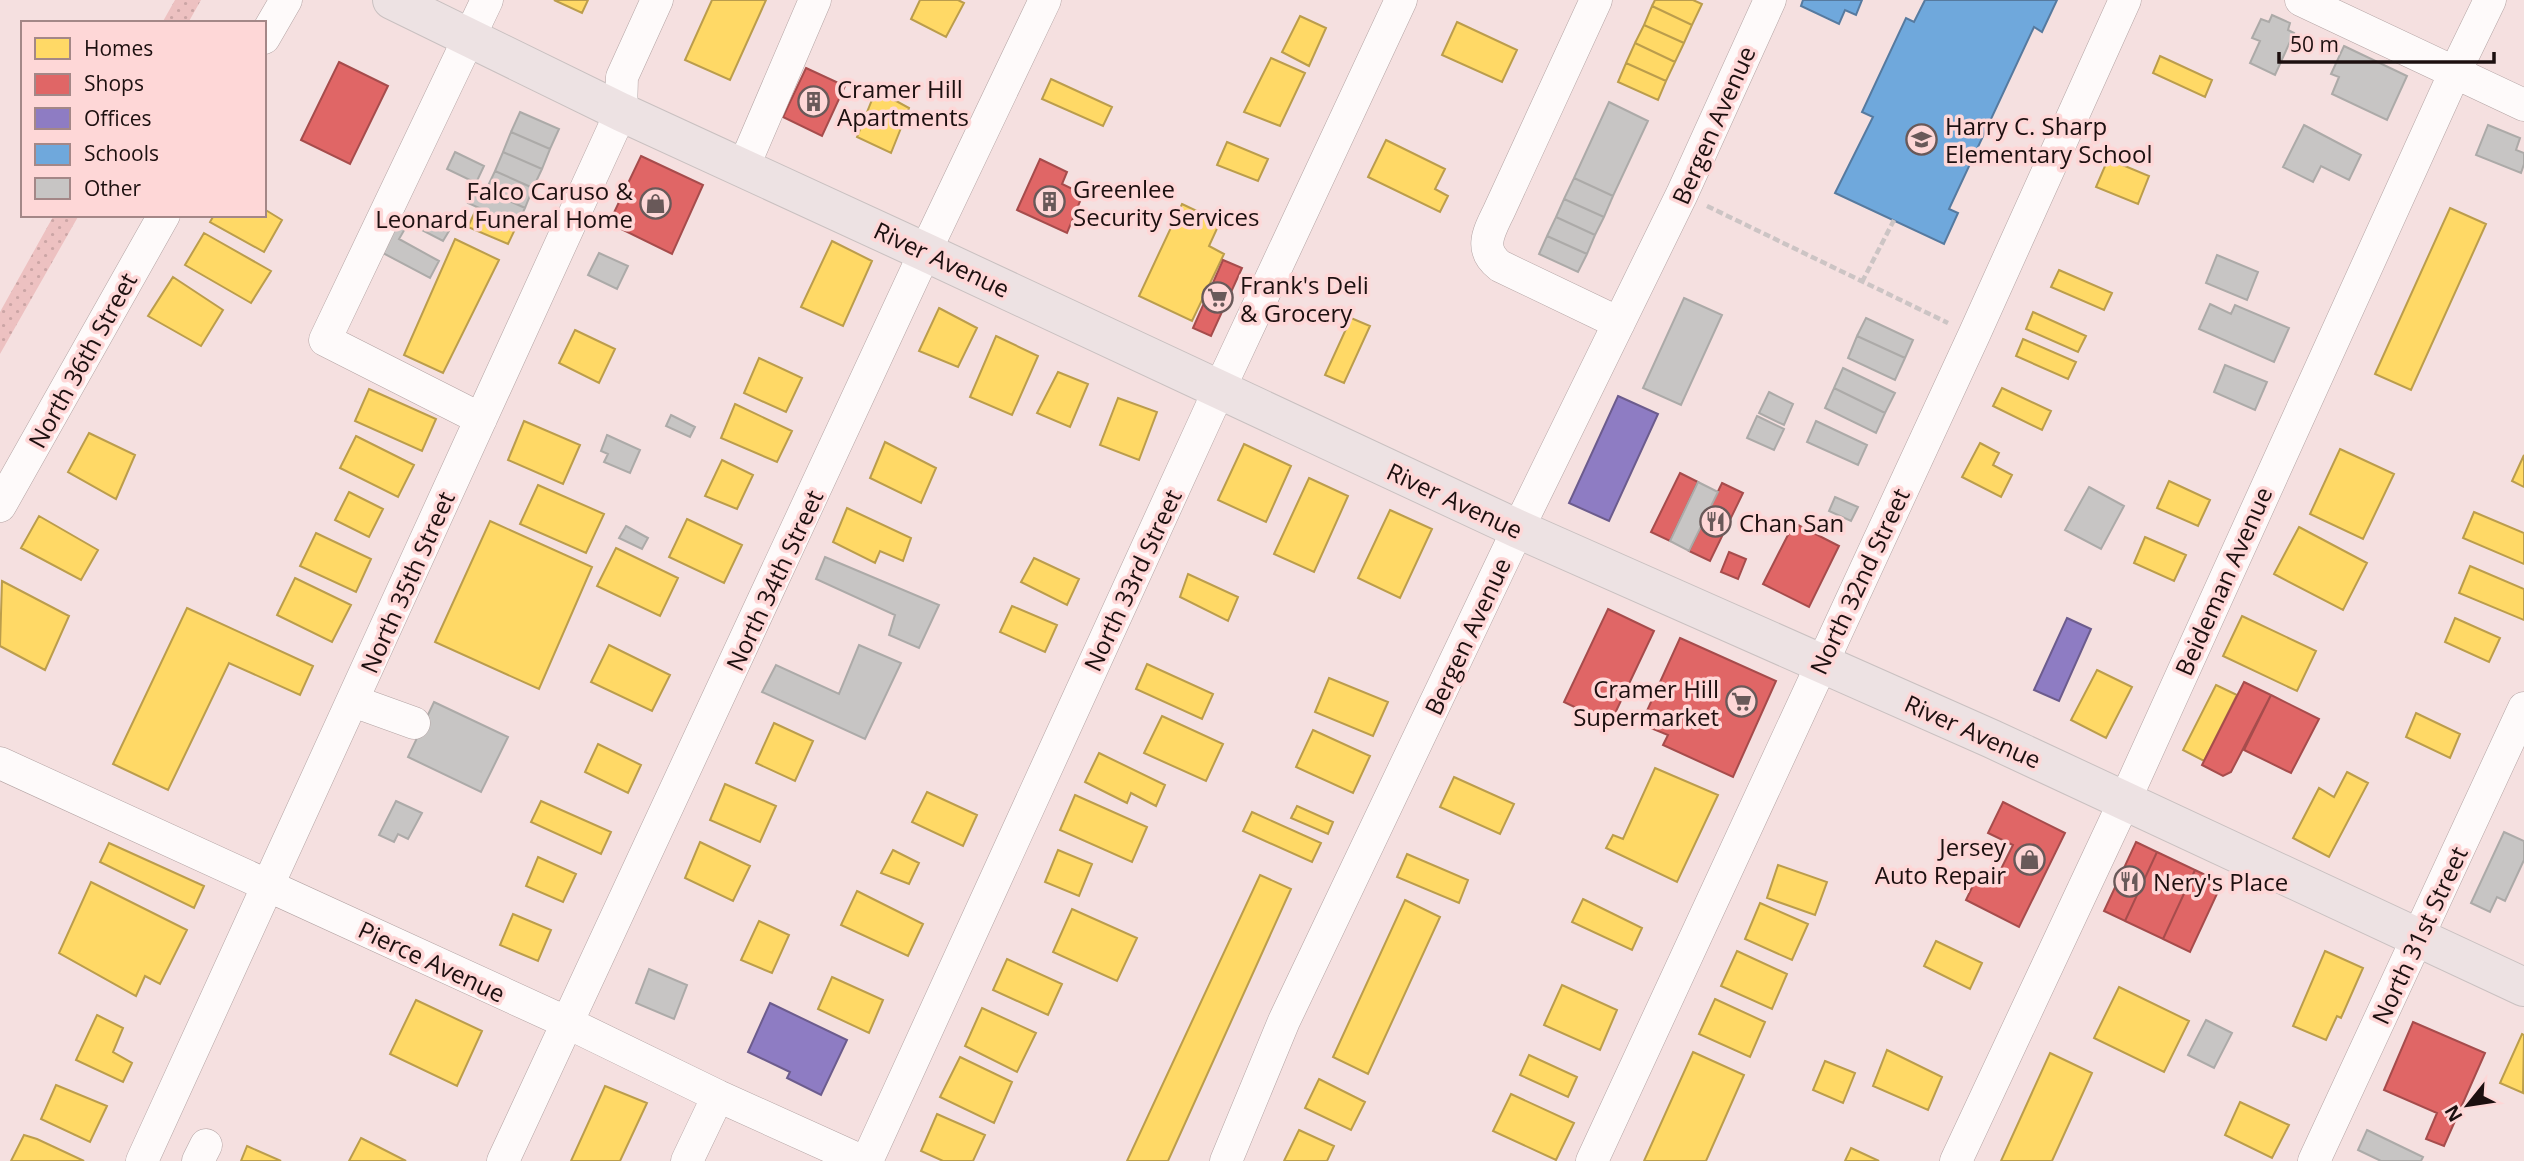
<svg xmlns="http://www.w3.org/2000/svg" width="2524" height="1161" font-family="'Open Sans',sans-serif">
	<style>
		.grass { fill: url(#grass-dots) }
		.homes { fill: #ffd966; stroke: #bb9d4c; stroke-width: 2 }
		.shops { fill: #e06666; stroke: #a64c4c; stroke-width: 2 }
		.offices { fill: #8e7cc3; stroke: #6c5c8d; stroke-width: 2 }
		.schools { fill: #6fa8dc; stroke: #567a9f; stroke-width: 2 }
		.building { fill: #c7c5c4; stroke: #acaaa8; stroke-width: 2 }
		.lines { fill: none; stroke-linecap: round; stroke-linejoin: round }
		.minor-casing { stroke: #b3a3a3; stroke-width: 33 }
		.major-casing { stroke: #c9c0c0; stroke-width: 40 }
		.path { stroke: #ccc4c4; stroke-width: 4.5; stroke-dasharray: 7 3.5; stroke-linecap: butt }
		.minor { stroke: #fefafa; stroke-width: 32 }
		.major { stroke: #ede2e3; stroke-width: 38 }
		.labels { text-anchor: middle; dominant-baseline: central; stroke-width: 7; stroke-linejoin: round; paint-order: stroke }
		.poi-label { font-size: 24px; fill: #1d1010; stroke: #fed7d7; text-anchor: start }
		.street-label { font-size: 24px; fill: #1d1010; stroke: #fed7d7 }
	</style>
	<defs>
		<pattern id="grass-dots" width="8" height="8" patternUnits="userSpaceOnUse" patternTransform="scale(1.75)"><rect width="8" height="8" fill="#edc1c1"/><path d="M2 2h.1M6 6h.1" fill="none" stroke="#cba5a5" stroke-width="1.8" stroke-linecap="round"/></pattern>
	</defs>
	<rect width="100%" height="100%" fill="#f5e0e0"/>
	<path class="grass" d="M175,0H201L188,23H162Z
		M54,215H79L0,354V312Z"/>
	<path class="homes" d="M554,0H588L582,13Z
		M712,0H766L730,80L685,60Z
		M920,0H958L964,3L946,37L911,19Z
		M1655,0H1693L1702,4L1692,25L1652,6Z
		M1652,6L1692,25L1684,43L1644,25Z
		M1300,16L1326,28L1309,66L1282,52Z
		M1457,22L1517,50L1502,82L1442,55Z
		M1644,25L1684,43L1675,62L1635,43Z
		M1635,43L1675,62L1666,81L1626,63Z
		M2160,56L2212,80L2205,97L2153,73Z
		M1271,58L1305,73L1280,126L1244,112Z
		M1626,63L1666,81L1658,100L1618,82Z
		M1051,79L1112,107L1103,126L1042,99Z
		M876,90L909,108L891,153L857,137Z
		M1386,140L1445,169L1435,189L1448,196L1440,212L1368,177Z
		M1227,142L1268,159L1258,181L1217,165Z
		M2108,159L2149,176L2138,204L2096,187Z
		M1182,204L1220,222L1209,246L1224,254L1192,321L1139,296Z
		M477,207L517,225L508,244L468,227Z
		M2450,208L2486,224L2411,390L2375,374Z
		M264,209L282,220L264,252L210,222L214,215H264Z
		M204,233L271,271L251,303L185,265Z
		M455,239L499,260L443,373L404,355Z
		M832,241L872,261L843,326L801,307Z
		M2059,270L2112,293L2104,310L2051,287Z
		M173,277L223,310L201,346L148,316Z
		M939,308L977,328L958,367L919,351Z
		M2033,312L2086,336L2078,352L2026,329Z
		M1351,318L1370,326L1344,383L1325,375Z
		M575,330L615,349L599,383L559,363Z
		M996,336L1038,356L1012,415L970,397Z
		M2023,339L2076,362L2068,379L2016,356Z
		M759,358L802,378L786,412L744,393Z
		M1058,372L1088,384L1070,427L1037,413Z
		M2002,388L2051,411L2042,430L1993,406Z
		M369,389L436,419L422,451L355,421Z
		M1118,398L1157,412L1139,460L1100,445Z
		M735,404L792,431L777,462L721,438Z
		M524,421L580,445L563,484L508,460Z
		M89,433L135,455L116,499L68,472Z
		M356,436L414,465L398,497L340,468Z
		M885,442L936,468L921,503L870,478Z
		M1980,443L1999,453L1993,465L2012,475L2001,497L1962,477Z
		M1244,444L1291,466L1266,522L1218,500Z
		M2340,449L2394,474L2363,539L2310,514Z
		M2524,455V487L2512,481Z
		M722,460L753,475L737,509L705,496Z
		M1309,478L1348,496L1314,572L1274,554Z
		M2169,481L2210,500L2198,526L2157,508Z
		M538,485L604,514L586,553L520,524Z
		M349,492L383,509L369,537L335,520Z
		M847,508L911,538L903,561L880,551L875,563L833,542Z
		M1390,510L1432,529L1400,598L1358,578Z
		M2474,512L2524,533V564L2463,538Z
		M39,516L98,550L81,580L21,548Z
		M687,519L742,545L724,583L669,557Z
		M490,521L592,567L539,689L435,642Z
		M2299,527L2367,563L2343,610L2274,574Z
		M316,533L371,559L356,592L300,566Z
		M2145,537L2186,555L2174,581L2134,563Z
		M616,548L678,578L660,616L597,586Z
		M1034,558L1079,579L1067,605L1021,582Z
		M2470,566L2524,589V620L2459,593Z
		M1188,574L1238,597L1228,621L1180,597Z
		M295,578L351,605L332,642L277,615Z
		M2,581L69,616L45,670L0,646Z
		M1012,606L1057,625L1045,652L1000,632Z
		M187,608L313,666L300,695L229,663L168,790L113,764Z
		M2242,616L2316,651L2297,691L2223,656Z
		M2455,618L2500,638L2489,662L2445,642Z
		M609,645L670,675L652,711L591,682Z
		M1147,664L1213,694L1202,719L1136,689Z
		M2097,670L2132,687L2106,738L2071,720Z
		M1329,678L1388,702L1373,736L1315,712Z
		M2216,685L2237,695L2204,761L2183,750Z
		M2416,713L2460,734L2450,758L2406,737Z
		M1162,716L1223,744L1206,781L1144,753Z
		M774,723L813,741L795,781L756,763Z
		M1313,730L1370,756L1353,793L1296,767Z
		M598,744L641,765L628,793L585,772Z
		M1099,753L1165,785L1156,806L1131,793L1127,803L1085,782Z
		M1655,768L1718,795L1677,882L1606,848L1613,835L1623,839Z
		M2347,772L2368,783L2329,857L2293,838L2319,788L2334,797Z
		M1454,777L1514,804L1500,834L1440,807Z
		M725,784L776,806L760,842L710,820Z
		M927,792L977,815L963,846L912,822Z
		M1075,795L1147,827L1132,862L1060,830Z
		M541,801L611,832L601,854L531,822Z
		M1297,806L1333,822L1328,834L1291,818Z
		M1252,812L1321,843L1312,862L1243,831Z
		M700,842L750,866L733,901L685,878Z
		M109,843L204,886L194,908L100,862Z
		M893,850L919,863L909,884L881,873Z
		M1058,850L1092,864L1079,896L1045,882Z
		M1407,854L1468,880L1459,903L1397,877Z
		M538,857L576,874L563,902L526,886Z
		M1778,865L1827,882L1815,915L1767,898Z
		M1260,875L1291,889L1168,1161H1127Z
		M91,882L187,930L160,984L145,976L136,996L59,953Z
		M857,891L923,924L908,956L841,925Z
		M1583,899L1642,928L1632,950L1572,922Z
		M1405,900L1440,917L1368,1074L1333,1057Z
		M1760,903L1808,924L1792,960L1745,939Z
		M1072,909L1137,938L1117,981L1053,952Z
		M513,914L551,930L538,961L500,945Z
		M759,921L789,935L772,973L741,960Z
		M1936,941L1982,963L1970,989L1924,966Z
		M1737,951L1787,974L1772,1009L1721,986Z
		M2325,951L2363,968L2341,1018L2337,1016L2326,1040L2293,1026Z
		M1007,959L1062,984L1048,1015L993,990Z
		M832,977L883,1000L869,1033L818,1009Z
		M1562,985L1617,1010L1600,1050L1544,1025Z
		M2119,987L2189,1021L2164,1072L2094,1038Z
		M1715,999L1765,1022L1750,1057L1699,1034Z
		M416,1000L482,1031L457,1086L390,1054Z
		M982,1008L1036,1033L1017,1072L965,1046Z
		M97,1015L123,1028L113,1052L132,1063L123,1082L76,1060Z
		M2522,1034L2524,1035L2523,1093L2500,1083Z
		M1887,1050L1942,1077L1928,1110L1873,1086Z
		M1693,1052L1744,1075L1706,1161H1644Z
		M2050,1053L2092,1073L2052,1161H2001Z
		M1529,1055L1577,1077L1568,1097L1520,1075Z
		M960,1057L1012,1082L994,1123L940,1097Z
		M1825,1061L1855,1073L1843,1103L1813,1090Z
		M1319,1079L1365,1102L1351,1130L1305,1108Z
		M56,1085L107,1106L90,1142L41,1119Z
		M605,1086L647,1103L620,1161H571Z
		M1511,1094L1574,1123L1556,1160L1493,1131Z
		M2240,1102L2289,1125L2272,1158L2225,1135Z
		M937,1114L985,1135L973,1161H943L921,1151Z
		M1299,1130L1334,1146L1327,1161H1284Z
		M24,1135L37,1139L84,1161H11Z
		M361,1138L406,1161H349Z
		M247,1146L281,1161H241Z
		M1851,1148L1879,1161H1845Z"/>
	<path class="shops" d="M339,62L388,86L350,164L301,140Z
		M806,68L845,86L822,136L783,117Z
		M641,156L703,185L672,254L609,223Z
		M1040,159L1067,172L1062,184L1083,194L1067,233L1017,210Z
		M1223,260L1242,268L1211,336L1193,328Z
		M1680,473L1698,482L1670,541L1651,532Z
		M1722,483L1743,493L1710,561L1689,551Z
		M1794,523L1839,546L1809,607L1763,584Z
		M1729,552L1746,559L1738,579L1721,572Z
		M1608,609L1654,631L1610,724L1564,702Z
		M1680,638L1776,681L1733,777L1663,745L1668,735L1641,724Z
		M2244,682L2271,695L2231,772L2223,776L2202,765Z
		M2271,695L2319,719L2291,773L2244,750Z
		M2003,802L2065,833L2019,927L1966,900L1978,875L1994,883L2013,845L1988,833Z
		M2136,842L2157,852L2125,921L2104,911Z
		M2157,852L2195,870L2163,939L2125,921Z
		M2195,870L2222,883L2190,952L2163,939Z
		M2413,1022L2485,1053L2444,1146L2426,1139L2437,1113L2384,1090Z"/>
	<path class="offices" d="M1618,396L1658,414L1609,521L1569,503Z
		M2067,618L2091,629L2059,701L2034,690Z
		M770,1003L847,1040L821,1095L787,1078L790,1072L748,1052Z"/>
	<path class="schools" d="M1803,0H1862L1856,15L1845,10L1839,24L1801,6Z
		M1925,0H2057L2042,32L2034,27L1949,209L1958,213L1944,244L1835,193L1873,117L1862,112L1906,18L1914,22Z"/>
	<path class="building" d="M2272,15L2290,23L2288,30L2294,33L2275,75L2250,63L2260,41L2252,38L2261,19L2269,22Z
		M2344,46L2407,76L2387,120L2332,94L2339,77L2331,74Z
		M1609,102L1648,121L1613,196L1574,178Z
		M520,112L559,129L550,149L511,132Z
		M2304,125L2361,155L2349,180L2321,166L2313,182L2283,167Z
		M2488,125L2520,138L2516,150L2524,153V164L2521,173L2476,155Z
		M511,132L550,149L542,169L503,152Z
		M455,152L484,166L476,183L447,169Z
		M503,152L542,169L533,188L495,171Z
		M495,171L533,188L525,208L486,190Z
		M1574,178L1613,196L1604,217L1564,199Z
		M475,186L525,208L517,225L468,203Z
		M1564,199L1604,217L1595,235L1556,217Z
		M1556,217L1595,235L1587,254L1547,236Z
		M425,219L449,231L443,241L420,229Z
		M397,222L406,227L399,239L439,261L430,278L381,252Z
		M1547,236L1587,254L1578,272L1539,254Z
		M599,253L628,266L617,289L588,275Z
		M2217,255L2258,272L2247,300L2206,283Z
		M1684,298L1722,315L1681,405L1643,388Z
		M2210,304L2231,314L2235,305L2289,328L2274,362L2199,329Z
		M1866,318L1913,340L1905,358L1857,336Z
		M1857,336L1905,358L1895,380L1848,358Z
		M2225,365L2267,382L2255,410L2214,392Z
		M1843,368L1895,393L1885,413L1834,388Z
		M1834,388L1885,413L1876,433L1825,408Z
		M1769,392L1793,404L1784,425L1759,413Z
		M671,415L695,427L690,437L666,426Z
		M1757,416L1784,429L1774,450L1747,438Z
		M1816,421L1867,445L1858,465L1807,442Z
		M607,435L640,450L630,473L604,462L608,454L601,451Z
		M1698,482L1718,492L1689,551L1670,541Z
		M2089,487L2124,506L2101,549L2065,530Z
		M1835,497L1858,507L1851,521L1829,511Z
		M626,526L648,538L642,549L619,538Z
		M825,557L939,605L919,648L889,635L895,615L816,579Z
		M859,645L901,663L865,739L762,692L776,665L839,694Z
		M434,702L508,737L481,792L408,757Z
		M396,801L422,813L408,839L398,834L394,842L379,835Z
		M2504,832L2524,841V860L2505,901L2497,897L2490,912L2471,903Z
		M649,969L687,985L674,1019L636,1003Z
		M2206,1020L2232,1033L2214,1068L2188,1055Z
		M2367,1130L2423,1157L2421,1161H2381L2358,1150Z"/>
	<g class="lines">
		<defs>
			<path id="minor" d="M1596,0L1499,211C1489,232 1478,249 1500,266L1619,323
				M2301,0L2524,105
				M264,38L286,0
				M743,168L815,0
				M481,419L325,340L487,0
				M0,506L164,215
				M353,701L414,723
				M0,763L568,1023L718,1096L862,1161
				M142,1161L621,112L622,77L657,0
				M198,1161L206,1145
				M503,1161L925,252L1045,0
				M687,1161L718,1096
				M867,1161L1219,390L1401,0
				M1226,1161L1284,1021L1518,529L1682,194L1770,0
				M1592,1161L1974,335L2125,0
				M1956,1161L2125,800L2455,72L2490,0
				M2314,1161L2524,708"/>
			<path id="major" d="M392,0L621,112L925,252L1518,529L1992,739L2524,987"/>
		</defs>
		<use href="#minor" class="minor-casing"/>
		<use href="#major" class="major-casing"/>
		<path class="path" d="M1707,206L1948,323
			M1862,282L1894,220"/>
		<use href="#minor" class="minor"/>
		<use href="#major" class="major"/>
	</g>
	<defs>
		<symbol id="building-ring" viewBox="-11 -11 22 22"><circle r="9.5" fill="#fed7d7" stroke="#695959" stroke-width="1.5"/><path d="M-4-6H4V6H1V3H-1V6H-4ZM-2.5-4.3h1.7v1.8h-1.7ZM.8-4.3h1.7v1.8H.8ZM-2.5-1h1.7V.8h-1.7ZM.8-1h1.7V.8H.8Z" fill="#695959"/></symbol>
		<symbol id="school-ring" viewBox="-11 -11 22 22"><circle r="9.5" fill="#fed7d7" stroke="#695959" stroke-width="1.5"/><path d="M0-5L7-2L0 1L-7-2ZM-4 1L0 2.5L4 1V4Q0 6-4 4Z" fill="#695959"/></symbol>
		<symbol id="shop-ring" viewBox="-11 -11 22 22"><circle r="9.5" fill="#fed7d7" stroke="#695959" stroke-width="1.5"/><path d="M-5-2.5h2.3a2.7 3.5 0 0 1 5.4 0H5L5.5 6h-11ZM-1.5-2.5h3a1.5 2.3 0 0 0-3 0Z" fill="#695959"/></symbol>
		<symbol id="supermarket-ring" viewBox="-11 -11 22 22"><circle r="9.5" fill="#fed7d7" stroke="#695959" stroke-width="1.5"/><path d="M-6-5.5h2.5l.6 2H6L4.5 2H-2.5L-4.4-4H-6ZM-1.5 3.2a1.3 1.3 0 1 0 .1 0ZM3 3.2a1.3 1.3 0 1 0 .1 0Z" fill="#695959"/></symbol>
		<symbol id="restaurant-ring" viewBox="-11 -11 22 22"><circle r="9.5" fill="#fed7d7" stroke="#695959" stroke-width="1.5"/><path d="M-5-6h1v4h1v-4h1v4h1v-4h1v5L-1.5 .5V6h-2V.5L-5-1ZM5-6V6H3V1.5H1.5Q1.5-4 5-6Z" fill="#695959"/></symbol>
	</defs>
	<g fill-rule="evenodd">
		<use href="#building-ring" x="796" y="84" width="35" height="35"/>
		<use href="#school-ring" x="1904" y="122" width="35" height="35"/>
		<use href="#building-ring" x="1032" y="184" width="35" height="35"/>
		<use href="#shop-ring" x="638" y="186" width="35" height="35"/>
		<use href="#supermarket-ring" x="1200" y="280" width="35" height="35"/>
		<use href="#restaurant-ring" x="1698" y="504" width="35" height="35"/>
		<use href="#supermarket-ring" x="1724" y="684" width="35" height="35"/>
		<use href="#shop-ring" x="2012" y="842" width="35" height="35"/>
		<use href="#restaurant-ring" x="2112" y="864" width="35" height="35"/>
	</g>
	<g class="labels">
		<g class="poi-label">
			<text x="837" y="88">Cramer Hill<tspan x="837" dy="28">Apartments</tspan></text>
			<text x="1945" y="125">Harry C. Sharp<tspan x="1945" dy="28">Elementary School</tspan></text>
			<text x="1073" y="188">Greenlee<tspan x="1073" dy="28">Security Services</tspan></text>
			<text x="633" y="190" text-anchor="end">Falco Caruso &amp;<tspan x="633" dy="28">Leonard Funeral Home</tspan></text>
			<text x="1240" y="284">Frank's Deli<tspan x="1240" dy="28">&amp; Grocery</tspan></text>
			<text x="1739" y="522">Chan San</text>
			<text x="1719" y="688" text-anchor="end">Cramer Hill<tspan x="1719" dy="28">Supermarket</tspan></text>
			<text x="2006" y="846" text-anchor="end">Jersey<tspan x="2006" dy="28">Auto Repair</tspan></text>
			<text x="2153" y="881">Nery's Place</text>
		</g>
		<g class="street-label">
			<text transform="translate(1713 125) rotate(-66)">Bergen Avenue</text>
			<text transform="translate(942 259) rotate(25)">River Avenue</text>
			<text transform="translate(82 360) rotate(-61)">North 36th Street</text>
			<text transform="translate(1455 500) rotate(25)">River Avenue</text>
			<text transform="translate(774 580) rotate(-65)">North 34th Street</text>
			<text transform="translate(1132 580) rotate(-65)">North 33rd Street</text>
			<text transform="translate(1859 581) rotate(-65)">North 32nd Street</text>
			<text transform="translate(2223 581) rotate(-66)">Beideman Avenue</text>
			<text transform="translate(407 582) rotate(-66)">North 35th Street</text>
			<text transform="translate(1467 636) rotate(-65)">Bergen Avenue</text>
			<text transform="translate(1973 731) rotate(24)">River Avenue</text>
			<text transform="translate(2419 935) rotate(-65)">North 31st Street</text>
			<text transform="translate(432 961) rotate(25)">Pierce Avenue</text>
		</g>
	</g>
	<rect x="21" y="21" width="245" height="196" fill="#fed7d7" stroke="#a48787" stroke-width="2"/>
	<rect x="35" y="38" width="35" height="21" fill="#ffd966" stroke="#a48787" stroke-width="2"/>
	<text x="84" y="56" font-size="21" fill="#1d1010">Homes</text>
	<rect x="35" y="74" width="35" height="21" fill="#e06666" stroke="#a48787" stroke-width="2"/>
	<text x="84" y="91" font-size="21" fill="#1d1010">Shops</text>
	<rect x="35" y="108" width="35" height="21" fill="#8e7cc3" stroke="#a48787" stroke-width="2"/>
	<text x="84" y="126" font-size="21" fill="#1d1010">Offices</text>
	<rect x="35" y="144" width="35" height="21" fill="#6fa8dc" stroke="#a48787" stroke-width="2"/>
	<text x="84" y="161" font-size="21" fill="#1d1010">Schools</text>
	<rect x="35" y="178" width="35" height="21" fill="#c7c5c4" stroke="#a48787" stroke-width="2"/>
	<text x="84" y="196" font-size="21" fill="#1d1010">Other</text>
	<g transform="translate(2468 1105) rotate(240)" stroke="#fed7d7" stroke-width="5" paint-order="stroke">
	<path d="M0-5L12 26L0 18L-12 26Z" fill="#1d1010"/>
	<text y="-10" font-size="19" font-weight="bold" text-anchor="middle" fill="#1d1010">N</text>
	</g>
	<path d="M2279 52v10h215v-10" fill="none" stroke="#1d1010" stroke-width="3.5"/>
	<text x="2290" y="52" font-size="21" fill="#1d1010" stroke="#fed7d7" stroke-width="5" paint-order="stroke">50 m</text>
</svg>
